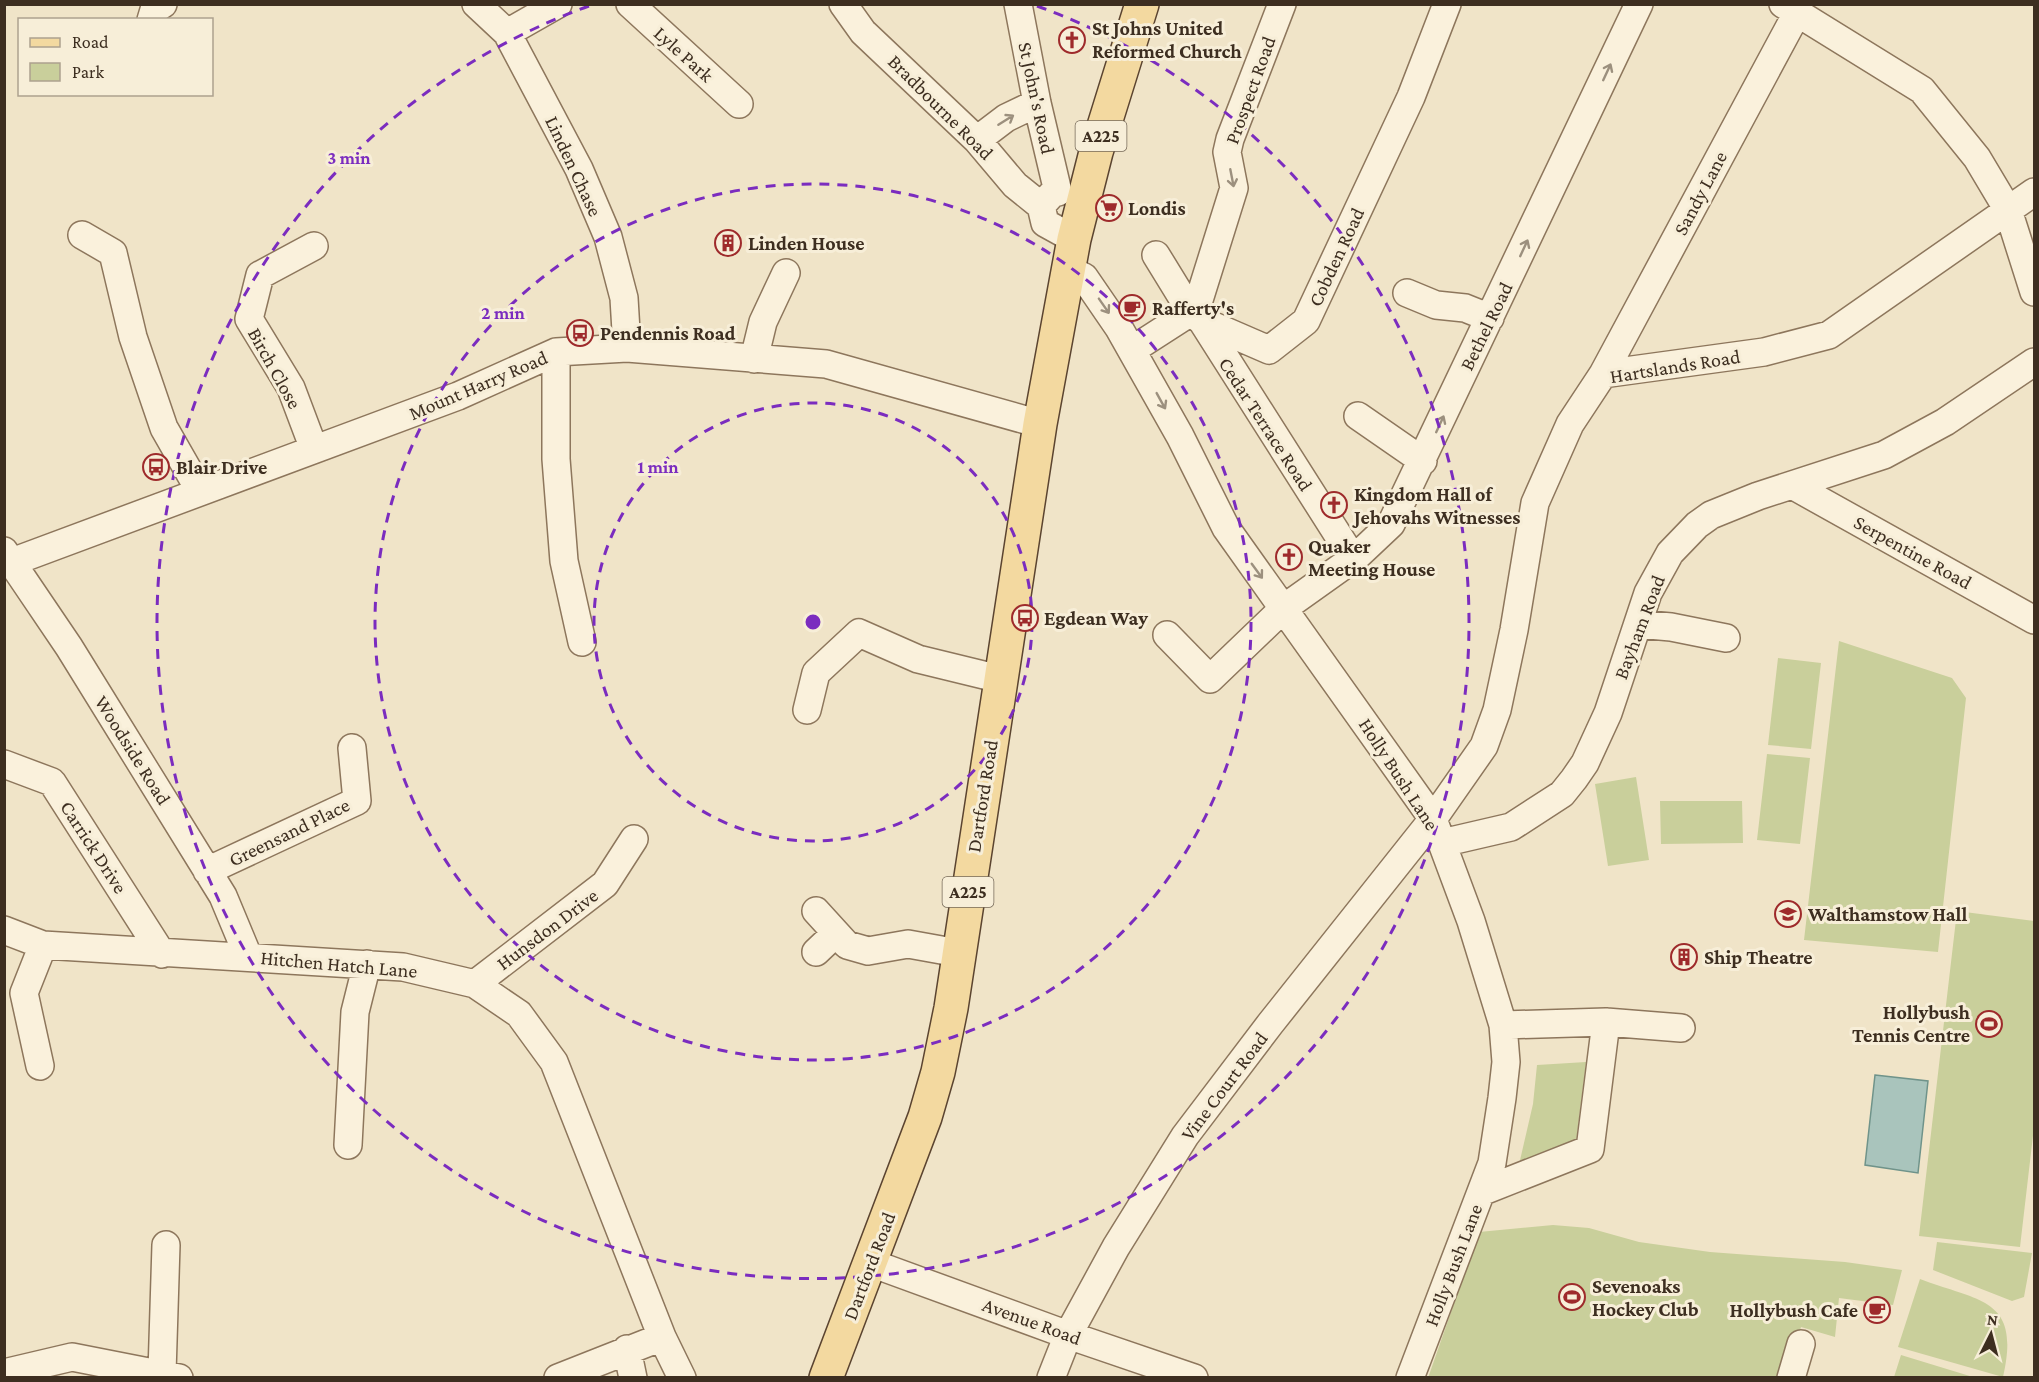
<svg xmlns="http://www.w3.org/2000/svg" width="2039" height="1382" font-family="'Crimson Pro',serif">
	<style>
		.green { fill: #c9cf9b }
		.water { fill: #a9c4bc; stroke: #6f938a; stroke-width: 1.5 }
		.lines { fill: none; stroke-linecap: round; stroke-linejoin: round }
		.minor-casing { stroke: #8d765c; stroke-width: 30 }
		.major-casing { stroke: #5b4430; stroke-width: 36 }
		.minor { stroke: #faf1dc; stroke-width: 27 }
		.major { stroke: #f3d9a0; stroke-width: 33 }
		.oneway { stroke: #9c907e }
		.ring { fill: none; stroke: #7b2cbf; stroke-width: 3; stroke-dasharray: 10 8 }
		.labels { text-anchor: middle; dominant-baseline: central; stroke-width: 6; stroke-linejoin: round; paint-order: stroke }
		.shield { fill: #f7eed8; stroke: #756857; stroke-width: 1.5 }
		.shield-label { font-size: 18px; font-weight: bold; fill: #3d2e20 }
		.poi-label { font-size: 20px; font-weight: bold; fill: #3d2e20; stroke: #f7eed8; text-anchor: start }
		.street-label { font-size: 20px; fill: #3d2e20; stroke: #f7eed8 }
		.centre { fill: #7b2cbf; stroke: #f7eed8; stroke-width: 3 }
		.ring-label { font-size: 18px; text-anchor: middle; font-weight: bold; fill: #7b2cbf; stroke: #f7eed8; stroke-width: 6; stroke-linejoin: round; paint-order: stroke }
	</style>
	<rect width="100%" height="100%" fill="#f0e4c8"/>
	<path class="green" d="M1839,641L1952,678L1966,698L1938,952L1804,940Z
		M1778,658L1821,663L1811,749L1768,745Z
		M1767,754L1810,758L1800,844L1757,840Z
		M1636,777L1649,860L1608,866L1595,784Z
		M1660,801H1742L1743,843L1661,844Z
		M1957,911L2034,921V1127L2020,1247L1919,1236Z
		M1586,1062L1575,1150L1518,1169L1533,1104L1537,1065Z
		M1553,1225L1589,1228L1639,1242L1710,1252L1845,1262L1902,1270L1893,1305L1839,1298L1835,1337L1801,1327L1786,1377L1428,1378L1479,1232Z
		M1937,1242L2032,1253L2024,1297L2012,1301L1933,1270Z
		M1920,1279C1981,1302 2021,1298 2003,1377L1898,1347Z
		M1901,1355L1973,1377H1894Z"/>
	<path class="water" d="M1875,1075L1928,1081L1918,1173L1865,1165Z"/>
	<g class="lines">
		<defs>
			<path id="minor" d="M476,4L507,33L579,169L608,237L624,298L627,348
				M630,4L739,104
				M843,4L863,32L977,140L1015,185L1041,206
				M1018,4L1037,103L1058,192
				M1783,4L1922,90L1977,158L2008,210L2034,292
				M151,20L154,10L163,4
				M507,33L558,4
				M977,140L1006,118L1037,103
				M1051,195L1041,206L1045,223L1074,239
				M82,235L113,253L133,337L164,428L200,491
				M314,246L260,275L249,319L291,388L314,449
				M1156,255L1191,312L1199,300L1234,188L1227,152L1230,139L1282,4
				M1069,270L1084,277L1119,328L1180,436L1226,528L1433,819L1471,921L1503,1025L1506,1062L1502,1098L1492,1163L1410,1378
				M1407,293L1436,305L1465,308L1490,318
				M1202,321L1352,557
				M1132,350L1191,312L1202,321L1269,350L1306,321L1411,97L1447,4
				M556,352V459L564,561L582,642
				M754,359L763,322L786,273
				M1603,374L1797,13
				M1358,416L1423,461
				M1792,485L2034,620
				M4,551L69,647L223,896L248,956
				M4,562H12L458,396L556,352L627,348L826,364L1040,424
				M1638,624L1671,627L1726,638
				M1167,635L1210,679L1284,608L1357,556L1391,524L1639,4
				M807,710L816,673L859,633L918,659L1000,679
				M4,764L52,782L162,954
				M1442,843L1511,827L1562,794L1574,779L1585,763L1608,713L1648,593L1670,553L1697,525L1711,515L1758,496L1884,455L1945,422L2034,362
				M207,871L357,801L352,748
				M816,911L847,945L868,951L908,944L958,953
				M4,930L43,945L403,967L475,984L519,1014L554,1062L662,1337L682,1378
				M816,952L835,934
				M475,984L605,884L634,839
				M1606,1022L1681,1028
				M40,1066L24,993L43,945
				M348,1145L355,1012L367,964
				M1481,1192L1590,1149L1606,1022L1503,1025
				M871,1263L1068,1335L1194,1378
				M627,1349L633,1378
				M4,1373L72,1357L179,1378
				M162,1373L166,1245
				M558,1378L662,1337
				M1051,1378L1068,1335L1116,1247L1185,1136L1270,1024L1433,819L1484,746L1497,710L1514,630L1535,503L1570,424L1603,374L1764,352L1829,335L2034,192
				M1791,1378L1801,1344"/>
			<path id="major" d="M826,1378L925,1117L938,1072L951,1008L1040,424L1074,239L1096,152L1142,4"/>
		</defs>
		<use href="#minor" class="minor-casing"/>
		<use href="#major" class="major-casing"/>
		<use href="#minor" class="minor"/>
		<use href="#major" class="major"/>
	</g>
	<defs><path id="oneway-shaft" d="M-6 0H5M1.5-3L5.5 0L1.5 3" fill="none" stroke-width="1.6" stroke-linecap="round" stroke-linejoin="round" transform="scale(1.5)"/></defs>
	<g class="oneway">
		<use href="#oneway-shaft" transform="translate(1607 72) rotate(-65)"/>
		<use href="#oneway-shaft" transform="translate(1006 120) rotate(-32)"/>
		<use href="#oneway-shaft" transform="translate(1232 178) rotate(79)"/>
		<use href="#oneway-shaft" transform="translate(1524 248) rotate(-65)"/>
		<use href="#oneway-shaft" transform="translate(1104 306) rotate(55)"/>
		<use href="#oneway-shaft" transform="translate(1161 401) rotate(61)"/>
		<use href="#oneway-shaft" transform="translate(1440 424) rotate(-65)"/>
		<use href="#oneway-shaft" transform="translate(1257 571) rotate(54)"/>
	</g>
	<g class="ring">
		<circle cx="813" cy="622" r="219"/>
		<circle cx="813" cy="622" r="438"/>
		<path d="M1037 6A656 656 0 1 1 589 6"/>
	</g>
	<defs>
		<symbol id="church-ring" viewBox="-11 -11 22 22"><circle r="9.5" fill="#f7eed8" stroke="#9e2a2b" stroke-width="1.5"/><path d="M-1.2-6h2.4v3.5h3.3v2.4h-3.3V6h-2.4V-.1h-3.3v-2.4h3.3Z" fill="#9e2a2b"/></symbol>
		<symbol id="supermarket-ring" viewBox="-11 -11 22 22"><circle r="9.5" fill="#f7eed8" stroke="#9e2a2b" stroke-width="1.5"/><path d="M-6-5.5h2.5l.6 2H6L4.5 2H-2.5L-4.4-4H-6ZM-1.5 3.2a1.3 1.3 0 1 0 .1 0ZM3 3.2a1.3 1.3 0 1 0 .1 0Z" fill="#9e2a2b"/></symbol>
		<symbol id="building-ring" viewBox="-11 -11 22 22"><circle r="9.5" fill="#f7eed8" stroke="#9e2a2b" stroke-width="1.5"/><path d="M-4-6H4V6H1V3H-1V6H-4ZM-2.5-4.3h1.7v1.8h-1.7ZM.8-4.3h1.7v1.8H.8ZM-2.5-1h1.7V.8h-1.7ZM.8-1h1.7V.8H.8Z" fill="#9e2a2b"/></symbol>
		<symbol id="cafe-ring" viewBox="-11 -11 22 22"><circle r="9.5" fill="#f7eed8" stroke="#9e2a2b" stroke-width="1.5"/><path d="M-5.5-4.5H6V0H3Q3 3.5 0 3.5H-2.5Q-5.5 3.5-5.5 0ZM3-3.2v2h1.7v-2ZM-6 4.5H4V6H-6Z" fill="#9e2a2b"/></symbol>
		<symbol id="bus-ring" viewBox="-11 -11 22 22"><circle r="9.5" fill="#f7eed8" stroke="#9e2a2b" stroke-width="1.5"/><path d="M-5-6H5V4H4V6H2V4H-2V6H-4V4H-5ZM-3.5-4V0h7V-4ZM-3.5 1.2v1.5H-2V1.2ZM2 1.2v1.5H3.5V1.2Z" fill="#9e2a2b"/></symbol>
		<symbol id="school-ring" viewBox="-11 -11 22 22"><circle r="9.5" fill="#f7eed8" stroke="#9e2a2b" stroke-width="1.5"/><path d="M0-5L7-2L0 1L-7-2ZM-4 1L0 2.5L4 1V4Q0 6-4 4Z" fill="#9e2a2b"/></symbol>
		<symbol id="stadium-ring" viewBox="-11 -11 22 22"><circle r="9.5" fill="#f7eed8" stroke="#9e2a2b" stroke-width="1.5"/><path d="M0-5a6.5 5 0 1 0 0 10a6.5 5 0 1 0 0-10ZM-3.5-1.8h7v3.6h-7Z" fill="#9e2a2b"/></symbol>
	</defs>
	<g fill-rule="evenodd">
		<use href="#church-ring" x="1057" y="25" width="30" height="30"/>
		<use href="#supermarket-ring" x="1094" y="193" width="30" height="30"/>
		<use href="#building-ring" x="713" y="228" width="30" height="30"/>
		<use href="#cafe-ring" x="1117" y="293" width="30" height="30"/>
		<use href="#bus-ring" x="565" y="318" width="30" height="30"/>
		<use href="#bus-ring" x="141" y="452" width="30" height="30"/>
		<use href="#church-ring" x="1319" y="490" width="30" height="30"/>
		<use href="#church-ring" x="1274" y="542" width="30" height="30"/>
		<use href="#bus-ring" x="1010" y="603" width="30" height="30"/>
		<use href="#school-ring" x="1773" y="899" width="30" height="30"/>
		<use href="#building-ring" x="1669" y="942" width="30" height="30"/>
		<use href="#stadium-ring" x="1974" y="1009" width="30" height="30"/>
		<use href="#stadium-ring" x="1557" y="1282" width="30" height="30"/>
		<use href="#cafe-ring" x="1862" y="1295" width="30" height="30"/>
	</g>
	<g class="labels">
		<g class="shield">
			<rect x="1075.5" y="121" width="51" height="30" rx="4.5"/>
			<rect x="942.5" y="877" width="51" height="30" rx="4.5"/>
		</g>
		<g class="shield-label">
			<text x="1101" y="136">A225</text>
			<text x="968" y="892">A225</text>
		</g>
		<g class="poi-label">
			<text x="1092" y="28">St Johns United<tspan x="1092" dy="23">Reformed Church</tspan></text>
			<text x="1128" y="208">Londis</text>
			<text x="748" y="243">Linden House</text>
			<text x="1152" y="308">Rafferty's</text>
			<text x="600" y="333">Pendennis Road</text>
			<text x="176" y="467">Blair Drive</text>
			<text x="1354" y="494">Kingdom Hall of<tspan x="1354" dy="23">Jehovahs Witnesses</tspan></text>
			<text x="1308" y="546">Quaker<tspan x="1308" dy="23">Meeting House</tspan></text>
			<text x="1044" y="618">Egdean Way</text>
			<text x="1808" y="914">Walthamstow Hall</text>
			<text x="1704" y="957">Ship Theatre</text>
			<text x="1970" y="1012" text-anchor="end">Hollybush<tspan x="1970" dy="23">Tennis Centre</tspan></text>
			<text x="1592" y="1286">Sevenoaks<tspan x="1592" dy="23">Hockey Club</tspan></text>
			<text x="1858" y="1310" text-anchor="end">Hollybush Cafe</text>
		</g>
		<g class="street-label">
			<text transform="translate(684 54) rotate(42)">Lyle Park</text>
			<text transform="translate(1250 90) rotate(-70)">Prospect Road</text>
			<text transform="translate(1037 98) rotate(78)">St John's Road</text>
			<text transform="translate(941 107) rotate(45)">Bradbourne Road</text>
			<text transform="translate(574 166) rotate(65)">Linden Chase</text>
			<text transform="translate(1700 193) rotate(-62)">Sandy Lane</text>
			<text transform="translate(1336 257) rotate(-65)">Cobden Road</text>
			<text transform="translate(1486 326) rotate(-64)">Bethel Road</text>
			<text transform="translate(1675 366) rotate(-9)">Hartslands Road</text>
			<text transform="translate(275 368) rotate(61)">Birch Close</text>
			<text transform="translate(478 385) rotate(-23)">Mount Harry Road</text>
			<text transform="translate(1266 424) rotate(57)">Cedar Terrace Road</text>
			<text transform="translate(1913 552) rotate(29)">Serpentine Road</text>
			<text transform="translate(1639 627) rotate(-69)">Bayham Road</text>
			<text transform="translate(133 750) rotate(58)">Woodside Road</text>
			<text transform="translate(1399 774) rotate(57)">Holly Bush Lane</text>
			<text transform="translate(982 796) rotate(-81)">Dartford Road</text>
			<text transform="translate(289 832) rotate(-26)">Greensand Place</text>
			<text transform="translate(94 847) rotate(57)">Carrick Drive</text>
			<text transform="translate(547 929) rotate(-37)">Hunsdon Drive</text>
			<text transform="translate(339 964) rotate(5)">Hitchen Hatch Lane</text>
			<text transform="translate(1224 1086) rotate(-53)">Vine Court Road</text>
			<text transform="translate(1453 1265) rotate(-69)">Holly Bush Lane</text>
			<text transform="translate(869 1266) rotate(-69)">Dartford Road</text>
			<text transform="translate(1032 1321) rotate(20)">Avenue Road</text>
		</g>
	</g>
	<circle cx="813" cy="622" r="9" class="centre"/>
	<g class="ring-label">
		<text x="349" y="164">3 min</text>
		<text x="503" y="319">2 min</text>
		<text x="658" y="473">1 min</text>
	</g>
	<rect width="2039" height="1382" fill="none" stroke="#3d2e20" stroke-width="12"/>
	<rect x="18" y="18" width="195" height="78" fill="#f7eed8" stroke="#ada18e" stroke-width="1.5"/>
	<rect x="30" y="38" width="30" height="9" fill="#f3d9a0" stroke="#ada18e" stroke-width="1.5"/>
	<text x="72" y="48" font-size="18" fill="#3d2e20">Road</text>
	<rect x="30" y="63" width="30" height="18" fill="#c9cf9b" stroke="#ada18e" stroke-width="1.5"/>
	<text x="72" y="78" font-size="18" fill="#3d2e20">Park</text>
	<g transform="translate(1991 1334) rotate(6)" stroke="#f7eed8" stroke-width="4.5" paint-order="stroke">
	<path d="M0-4.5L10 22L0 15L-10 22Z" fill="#3d2e20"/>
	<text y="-9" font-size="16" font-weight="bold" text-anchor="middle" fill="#3d2e20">N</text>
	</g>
</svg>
